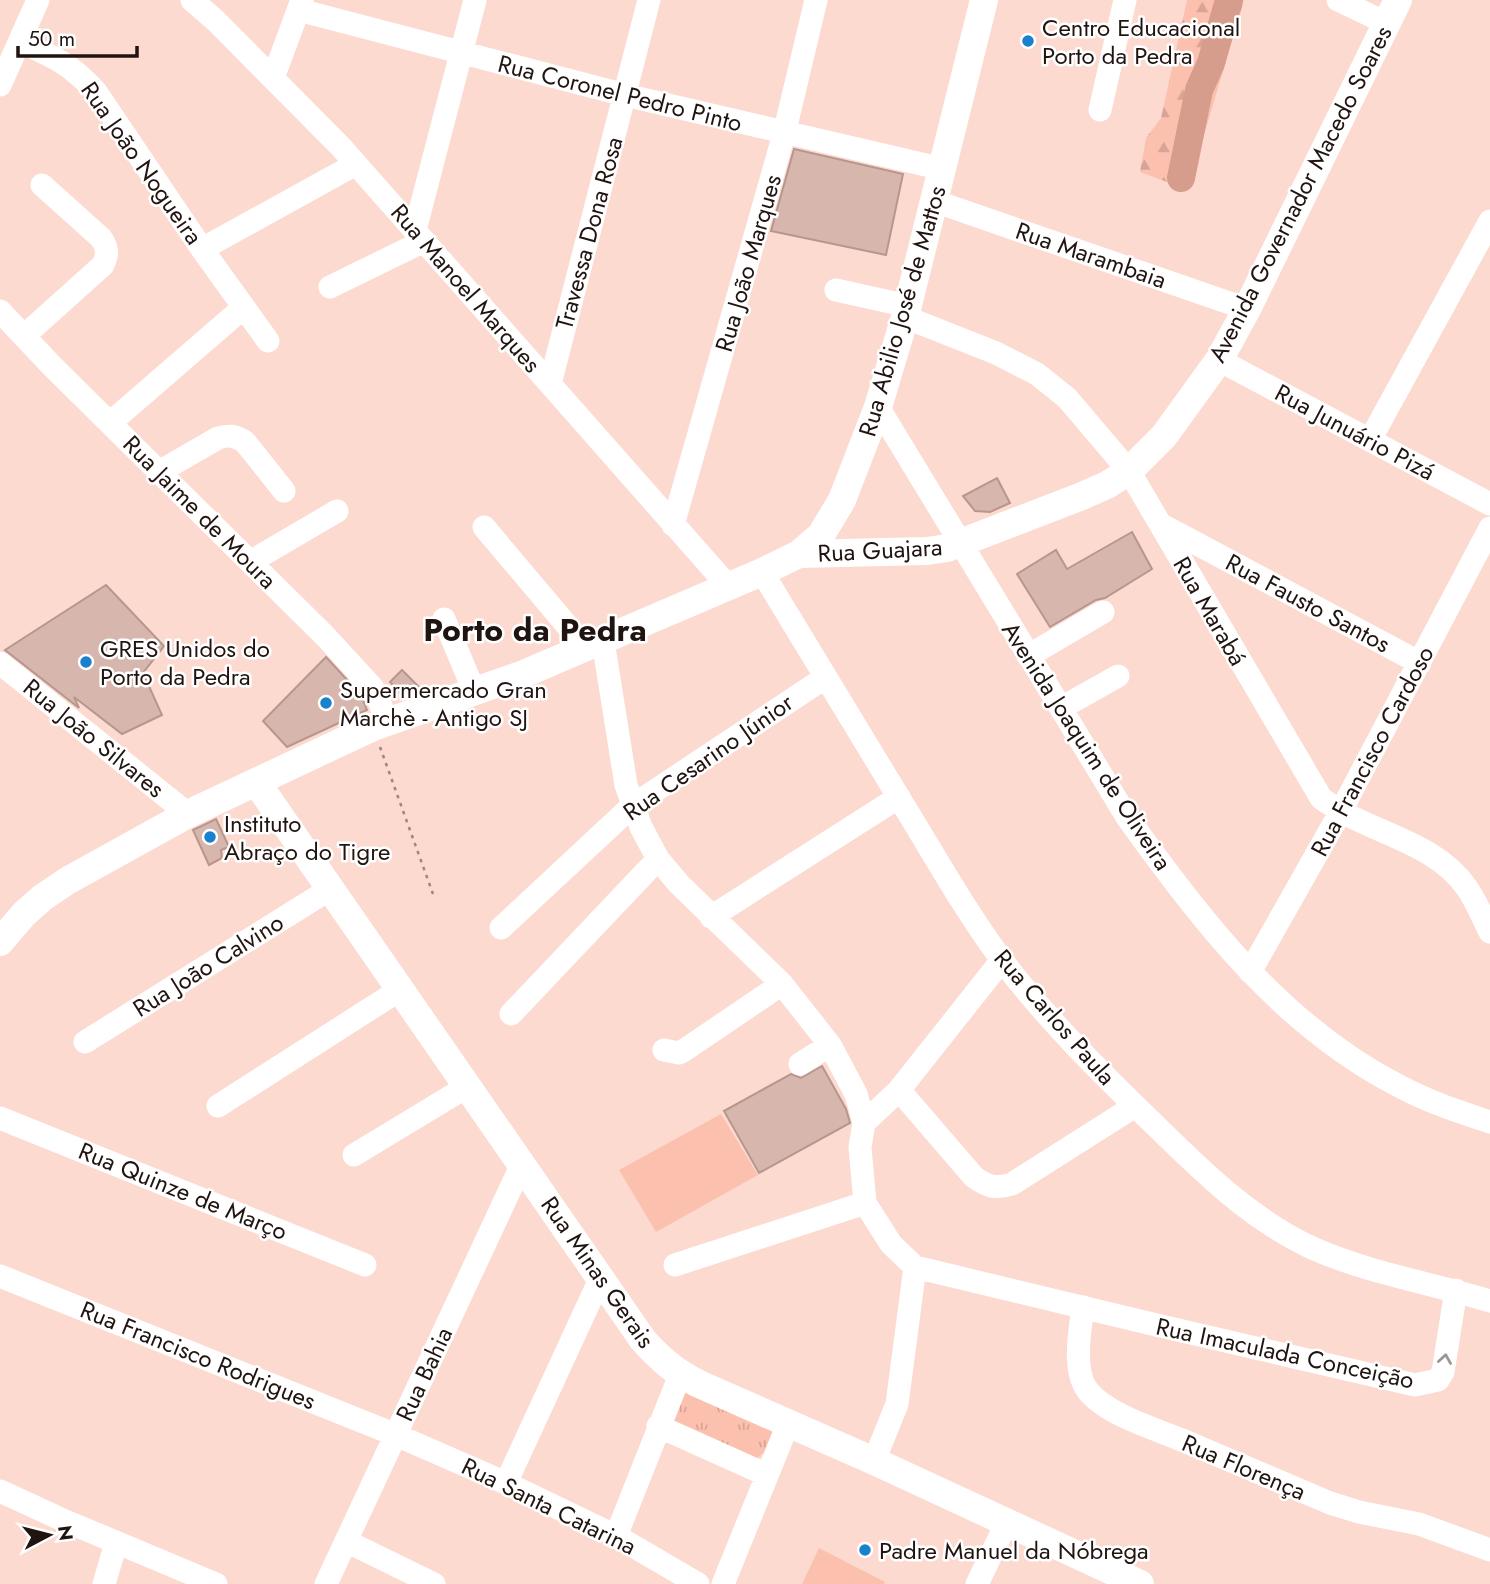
<svg xmlns="http://www.w3.org/2000/svg" width="1490" height="1584" font-family="Jost,sans-serif">
	<style>
		.grass { fill: #fcc0af }
		.forest { fill: url(#forest-firs) }
		.park { fill: url(#park-tufts) }
		.lines { fill: none; stroke-linecap: round; stroke-linejoin: round }
		.river { stroke: #d79d8c; stroke-width: 28 }
		.building { fill: #d7b6ad; stroke: #b7978d; stroke-width: 2 }
		.path { stroke: #a08881; stroke-width: 2.5; stroke-dasharray: 3.5 5; stroke-linecap: butt }
		.minor { stroke: #fff; stroke-width: 23 }
		.major { stroke: #fff; stroke-width: 28 }
		.oneway { stroke: #9b9594 }
		.poi-dot { fill: #1a82cc; stroke: #fff; stroke-width: 2.5 }
		.labels { text-anchor: middle; dominant-baseline: central; stroke-width: 5; stroke-linejoin: round; paint-order: stroke }
		.poi-label { font-size: 24px; fill: #201411; stroke: #fff; text-anchor: start }
		.street-label { font-size: 24px; fill: #201411; stroke: #fff }
		.district-label { font-size: 32px; font-weight: bold; fill: #201411; stroke: #fff }
	</style>
	<defs>
		<pattern id="forest-firs" width="22" height="20" patternUnits="userSpaceOnUse" patternTransform="scale(1.75)"><rect width="22" height="20" fill="#fcc0af"/><path d="M5 1l3.5 6h-7zM16 11l3.5 6h-7z" fill="#d8a496"/></pattern>
		<pattern id="park-tufts" width="24" height="20" patternUnits="userSpaceOnUse" patternTransform="scale(1.75)"><rect width="24" height="20" fill="#fcc0af"/><path d="M3 7l-1-3M5 7V3M7 7l1-3M15 17l-1-3M17 17v-4M19 17l1-3" fill="none" stroke="#d8a496"/></pattern>
	</defs>
	<rect width="100%" height="100%" fill="#fcdad0"/>
	<path class="grass" d="M721,1114L758,1175L656,1232L619,1170Z
		M819,1548L885,1582L884,1584H802Z"/>
	<path class="forest" d="M1187,0H1244L1194,169L1178,186L1140,172L1146,138L1161,118Z"/>
	<path class="park" d="M684,1386L692,1387L774,1432L766,1451L756,1459L669,1420Z"/>
	<g class="lines">
		<path class="river" d="M1181,178L1199,90L1211,63L1229,0"/>
	</g>
	<path class="building" d="M794,149L903,174L886,255L771,231Z
		M997,478L1010,503L990,512L975,511L963,496Z
		M1132,532L1152,569L1105,598L1096,600L1050,627L1017,574L1056,550L1067,569Z
		M106,585L164,646L143,673L162,715L122,734L74,697L79,708L5,650Z
		M326,657L361,695L367,710L287,747L263,721Z
		M402,670L421,689L415,695L406,698L390,682Z
		M216,819L229,847L221,850L222,858L209,865L193,830Z
		M822,1066L846,1109L850,1123L759,1173L724,1111L791,1074L801,1078Z"/>
	<g class="lines">
		<path class="path" d="M380,747L433,894"/>
		<path class="minor" d="M192,0L216,21L341,147L729,587
			M1338,0L1386,23
			M299,10L625,95L943,169
			M20,42C53,56 72,65 96,92L202,249L268,341
			M273,78L302,0
			M0,85L38,0
			M1100,110L1125,0
			M934,201L1247,309
			M415,230L475,0
			M202,249L356,164
			M330,287L424,241
			M836,290L908,306
			M0,311L51,365L325,636L372,687L379,700L386,722
			M905,317L996,353L1037,374L1067,398L1129,471L1321,798C1366,833 1433,839 1467,888C1476,901 1483,918 1490,932
			M24,336L103,265C108,254 108,248 101,238L42,185
			M1219,360L1490,504
			M550,384L649,0
			M878,407L1127,817C1201,921 1284,1028 1401,1087C1429,1102 1460,1112 1490,1122
			M110,423L244,307
			M1370,440L1490,221
			M159,472L218,438C229,435 235,435 245,442L284,491
			M1160,524L1420,663
			M673,525L784,134L816,0
			M484,527L586,648
			M250,562L337,511
			M762,572C809,650 857,728 904,806C936,858 966,912 1002,960C1048,1021 1104,1076 1159,1129C1205,1174 1251,1219 1310,1247C1367,1273 1431,1283 1490,1301
			M444,619L474,691
			M603,641L626,785L641,827L658,859L679,884L782,984L830,1045L856,1094L864,1123L860,1147L865,1203L891,1244L915,1267L1148,1323L1415,1385L1438,1380L1443,1372L1456,1290
			M1028,656L1103,612
			M0,663L188,814
			M1061,708L1118,676
			M711,917L899,797
			M501,928L632,806L826,677
			M1250,972L1341,811L1490,528
			M511,1014L658,859
			M85,1042L330,889
			M664,1050L679,1053L686,1049L782,984
			M800,1064L830,1045
			M899,1090L974,1177C988,1187 995,1189 1012,1184L1135,1106
			M218,1106L401,989
			M0,1118L365,1265
			M864,1123L899,1090L1002,960
			M354,1155L468,1086
			M675,1265L865,1203
			M0,1276L396,1435L506,1483L616,1536L698,1584
			M1083,1307C1080,1330 1072,1371 1088,1391C1106,1414 1155,1429 1182,1440C1231,1461 1281,1482 1330,1503L1359,1512L1419,1524L1490,1550
			M658,1426L767,1475
			M874,1461L897,1404L915,1267
			M506,1483L601,1277
			M0,1491L63,1520L216,1584
			M616,1536L680,1375
			M346,1541L434,1584
			M104,1584L116,1543
			M326,1584L522,1164
			M723,1584L788,1424
			M977,1584L1006,1524"/>
		<path class="major" d="M799,554L927,551L947,548L1082,496L1107,485L1129,471L1164,436L1219,360L1247,309L1398,0
			M257,783L643,1340C660,1359 676,1373 699,1384L874,1461L1140,1584
			M0,942L24,914L42,898L67,881L188,814L373,727L521,675L762,572L799,554L821,535L842,500L878,407L905,317L984,0"/>
	</g>
	<defs><path id="oneway-chevron" d="M-2-3.5L2.5 0L-2 3.5" fill="none" stroke-width="1.6" stroke-linecap="round" stroke-linejoin="round" transform="scale(1.75)"/></defs>
	<use class="oneway" href="#oneway-chevron" transform="translate(1445 1359) rotate(-81)"/>
	<g class="poi-dot">
		<circle cx="1028" cy="41" r="7"/>
		<circle cx="86" cy="662" r="7"/>
		<circle cx="326" cy="703" r="7"/>
		<circle cx="210" cy="837" r="7"/>
		<circle cx="865" cy="1550" r="7"/>
	</g>
	<g class="labels">
		<g class="poi-label">
			<text x="1042" y="27">Centro Educacional<tspan x="1042" dy="28">Porto da Pedra</tspan></text>
			<text x="100" y="648">GRES Unidos do<tspan x="100" dy="28">Porto da Pedra</tspan></text>
			<text x="340" y="689">Supermercado Gran<tspan x="340" dy="28">Marchè - Antigo SJ</tspan></text>
			<text x="224" y="823">Instituto<tspan x="224" dy="28">Abraço do Tigre</tspan></text>
			<text x="879" y="1550">Padre Manuel da Nóbrega</text>
		</g>
		<g class="street-label">
			<text transform="translate(620 93) rotate(14)">Rua Coronel Pedro Pinto</text>
			<text transform="translate(142 163) rotate(55)">Rua João Nogueira</text>
			<text transform="translate(1300 194) rotate(-63)">Avenida Governador Macedo Soares</text>
			<text transform="translate(589 233) rotate(-75)">Travessa Dona Rosa</text>
			<text transform="translate(1091 255) rotate(19)">Rua Marambaia</text>
			<text transform="translate(748 263) rotate(-74)">Rua João Marques</text>
			<text transform="translate(466 288) rotate(49)">Rua Manoel Marques</text>
			<text transform="translate(902 311) rotate(-74)">Rua Abilio José de Mattos</text>
			<text transform="translate(1355 432) rotate(28)">Rua Junuário Pizá</text>
			<text transform="translate(200 512) rotate(45)">Rua Jaime de Moura</text>
			<text transform="translate(880 550) rotate(-3)">Rua Guajara</text>
			<text transform="translate(1308 603) rotate(28)">Rua Fausto Santos</text>
			<text transform="translate(1210 611) rotate(60)">Rua Marabá</text>
			<text transform="translate(94 738) rotate(39)">Rua João Silvares</text>
			<text transform="translate(1087 746) rotate(57)">Avenida Joaquim de Oliveira</text>
			<text transform="translate(1372 751) rotate(-62)">Rua Francisco Cardoso</text>
			<text transform="translate(708 757) rotate(-35)">Rua Cesarino Júnior</text>
			<text transform="translate(208 965) rotate(-32)">Rua João Calvino</text>
			<text transform="translate(1055 1017) rotate(49)">Rua Carlos Paula</text>
			<text transform="translate(183 1191) rotate(22)">Rua Quinze de Março</text>
			<text transform="translate(598 1272) rotate(55)">Rua Minas Gerais</text>
			<text transform="translate(1285 1353) rotate(12)">Rua Imaculada Conceição</text>
			<text transform="translate(198 1355) rotate(22)">Rua Francisco Rodrigues</text>
			<text transform="translate(424 1374) rotate(-65)">Rua Bahia</text>
			<text transform="translate(1244 1467) rotate(23)">Rua Florença</text>
			<text transform="translate(549 1506) rotate(26)">Rua Santa Catarina</text>
		</g>
		<g class="district-label">
			<text x="535" y="630">Porto da Pedra</text>
		</g>
	</g>
	<g transform="translate(49 1535) rotate(83)" stroke="#ffffff" stroke-width="5" paint-order="stroke">
	<path d="M0-5L12 26L0 18L-12 26Z" fill="#201411"/>
	<text y="-10" font-size="19" font-weight="bold" text-anchor="middle" fill="#201411">N</text>
	</g>
	<path d="M18 46v10h119v-10" fill="none" stroke="#201411" stroke-width="3.5"/>
	<text x="28" y="46" font-size="21" fill="#201411" stroke="#ffffff" stroke-width="5" paint-order="stroke">50 m</text>
</svg>
